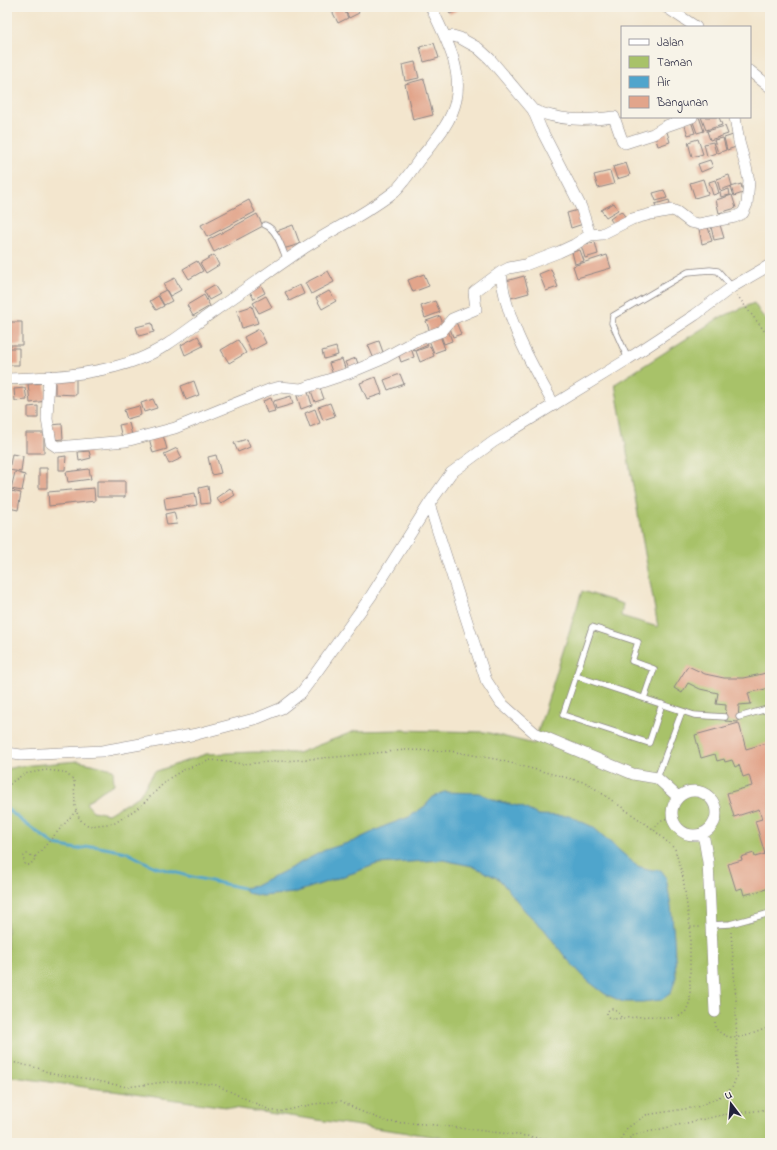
<svg xmlns="http://www.w3.org/2000/svg" width="777" height="1150" font-family="'Indie Flower',sans-serif">
	<style>
		.green { fill: #a8c269; stroke: #657252 }
		.water { fill: #50a5cc; stroke: #396484 }
		.lines { fill: none; stroke-linecap: round; stroke-linejoin: round }
		.stream { stroke: #50a5cc; stroke-width: 3 }
		.building { fill: #e2a58b }
		.service-casing { stroke: #8a8484; stroke-width: 7 }
		.minor-casing { stroke: #8a8484; stroke-width: 12 }
		.path { stroke: #8a8484; stroke-width: 1.5; stroke-dasharray: 1 3; stroke-linecap: butt }
		.service { stroke: #fff; stroke-width: 5.5 }
		.minor { stroke: #fff; stroke-width: 11 }
	</style>
	<rect width="100%" height="100%" fill="#f7f3e8"/>
	<filter id="ink" filterUnits="userSpaceOnUse"><feTurbulence type="fractalNoise" baseFrequency=".025" numOctaves="2"/><feDisplacementMap in="SourceGraphic" scale="8" xChannelSelector="R" yChannelSelector="G"/><feConvolveMatrix kernelMatrix="1 2 1 2 8 2 1 2 1" color-interpolation-filters="sRGB"/></filter>
	<filter id="wash" filterUnits="userSpaceOnUse"><feTurbulence type="fractalNoise" baseFrequency=".012" numOctaves="4" result="noise"/><feDisplacementMap in="SourceGraphic" scale="16" xChannelSelector="R" yChannelSelector="G"/><feGaussianBlur stdDeviation="0.9" result="paint"/><feColorMatrix in="noise" values="0 0 0 0 0 0 0 0 0 0 0 0 0 0 0 0 0 1.4 0 .05"/><feComposite in="paint" operator="in"/></filter>
	<g filter="url(#wash)">
		<rect width="100%" height="100%" fill="#f3e6ce"/>
		<path class="green" d="M754,303L761,314L770,323V1143H480L7,1076V769L20,766L78,761L113,769L114,784L102,791L86,803L93,811L108,814L139,796L154,772L206,754L254,752L298,753L355,731L400,730L485,732L534,744L582,591L623,604L621,616L658,627L615,384L719,318Z"/>
		<path class="water" d="M444,792L479,793L497,801L522,807L538,815L569,816L593,827L637,866L652,870H661L666,877L671,906L674,937L676,977L671,993L661,1000L642,1002H623L605,994L588,981L566,958L544,929L526,912L499,879L472,866L443,860L377,864L353,873L294,893L262,896L247,893L243,888L256,886L325,850L354,841L385,826L409,817L425,806L433,797Z"/>
		<g class="lines">
			<path class="stream" d="M7,809L26,824L55,845L77,849L94,846L126,852L153,866L188,876L243,888"/>
		</g>
		<g id="blocks">
			<path class="building" d="M330,7H343L348,18L338,23Z
				M344,7H356L359,13L349,18Z
				M445,7H463L450,14Z
				M434,43L439,58L424,62L420,47Z
				M415,62L419,78L405,81L402,65Z
				M424,79L433,115L413,120L405,84Z
				M696,117H699L704,131L697,133L692,119Z
				M701,117H719L722,125L706,130Z
				M691,121L695,133L688,135L684,123Z
				M725,126L728,134L710,140L707,131Z
				M667,132L670,142L658,146L655,136Z
				M733,135L736,147L727,150L724,138Z
				M723,138L726,150L718,153L714,140Z
				M698,139L703,154L692,157L688,142Z
				M713,142L716,153L707,156L704,144Z
				M710,160L713,167L701,172L698,164Z
				M626,163L630,175L617,179L613,167Z
				M610,171L614,184L598,188L594,175Z
				M729,175L732,186L720,190L717,179Z
				M703,179L708,194L695,198L690,183Z
				M715,180L719,193L713,195L709,182Z
				M741,184L743,193L734,196L731,187Z
				M729,189L730,195L721,197L720,192Z
				M664,190L667,198L656,201L653,193Z
				M732,195L736,208L719,213L716,200Z
				M249,200L255,212L207,237L201,225Z
				M669,200L671,209L657,213L655,204Z
				M614,203L618,210L606,217L601,210Z
				M578,210L583,224L571,228L567,213Z
				M621,211L627,219L616,227L610,219Z
				M257,214L263,226L214,252L208,240Z
				M293,225L300,244L283,249L277,231Z
				M720,225L724,238L714,240L711,227Z
				M708,227L712,241L702,244L699,229Z
				M595,242L598,254L585,258L581,245Z
				M580,250L584,261L575,264L572,252Z
				M214,255L219,265L206,273L200,263Z
				M607,255L611,268L577,278L573,266Z
				M197,261L203,271L189,279L183,269Z
				M551,269L558,287L546,291L539,274Z
				M328,271L334,282L311,294L305,283Z
				M424,274L429,286L413,292L408,280Z
				M524,276L529,293L511,298L506,281Z
				M175,278L181,290L170,296L163,284Z
				M214,285L220,294L209,300L204,291Z
				M261,285L265,293L254,299L249,290Z
				M300,285L304,294L289,301L285,292Z
				M166,290L172,301L164,305L158,294Z
				M329,291L336,301L322,309L316,298Z
				M204,295L210,306L193,316L187,305Z
				M158,296L164,306L156,310L150,301Z
				M266,296L272,307L259,313L253,303Z
				M435,301L440,312L425,318L421,306Z
				M252,306L258,323L242,328L237,311Z
				M440,316L444,326L430,332L426,321Z
				M7,322H22V345H7Z
				M456,322L461,334L453,337L449,325Z
				M152,323L154,332L139,336L136,327Z
				M259,329L266,343L251,351L244,337Z
				M448,330L452,341L444,344L440,333Z
				M198,336L203,346L185,355L181,345Z
				M440,336L445,349L434,353L429,340Z
				M425,339L428,345L414,351L412,345Z
				M238,340L246,353L229,363L221,350Z
				M379,341L384,355L374,359L368,345Z
				M430,346L434,356L420,362L416,351Z
				M336,347L338,355L324,359L322,351Z
				M7,348H19V365H7Z
				M411,348L414,357L401,362L398,353Z
				M356,358L359,367L349,371L345,362Z
				M342,359L346,371L333,375L329,363Z
				M400,374L404,384L388,390L384,380Z
				M376,377L382,394L367,399L360,383Z
				M55,378L76,379V395L55,394Z
				M194,381L199,395L186,400L181,386Z
				M45,383L47,401L30,403L28,384Z
				M319,385L324,399L315,402L310,388Z
				M25,388L27,400L15,401L14,389Z
				M308,392L312,405L301,409L297,396Z
				M291,396L293,404L276,409L274,401Z
				M271,398L275,411L267,413L263,401Z
				M153,399L157,408L144,412L141,403Z
				M330,403L335,416L323,420L318,407Z
				M38,406V418H28V407Z
				M139,406L141,415L127,419L124,410Z
				M315,409L320,423L310,427L305,413Z
				M129,423L132,435L122,438L119,425Z
				M62,424L63,439L53,440L51,425Z
				M26,433H44V453H26Z
				M163,435L167,449L153,453L149,438Z
				M247,439L250,447L238,452L234,443Z
				M177,448L182,458L169,464L164,454Z
				M89,451L91,458L79,461L78,452Z
				M12,454L23,456L21,472L9,470Z
				M216,455L221,473L212,475L208,457Z
				M66,456L65,470H59V457Z
				M39,468H47V488H39Z
				M89,469L91,479L68,482L66,472Z
				M15,472L25,475L22,491L11,489Z
				M97,481H125V497H97Z
				M208,486L210,503L201,504L199,488Z
				M94,488L95,501L49,506L48,492Z
				M230,488L235,495L221,504L216,498Z
				M11,491L21,493L18,510L9,508Z
				M195,493L197,505L166,510L164,498Z
				M174,512L177,524L167,525L165,514Z
				M688,666L705,674L724,678H743L762,674L770,671V688L748,693L751,704L739,705L738,722L725,721L726,705L716,704L718,693L700,689L688,683L682,693L674,688Z
				M739,723L746,749L770,742V888L744,895L742,888L736,890L728,864L742,860L741,857L754,853L755,857L765,854L755,821L762,819L759,809L734,817L727,793L752,786L749,775L743,777L739,765L735,767L732,760L725,762L724,759L717,761L715,754L701,758L695,735Z"/>
		</g>
	</g>
	<g filter="url(#ink)">
		<use href="#blocks" fill-opacity="0" stroke="#8a8484" stroke-width="1"/>
		<g class="lines">
			<defs>
				<path id="service" d="M265,225C277,229 282,249 287,260
					M628,359L612,323L613,316L688,272L710,270L718,271L732,287
					M576,676L563,715L649,743L662,704
					M644,698L654,669L632,661L638,642L592,627L576,676L682,711
					M739,717L770,708
					M657,778L682,711L694,715L725,717
					M711,925L730,924L770,913"/>
				<path id="minor" d="M666,7L696,27
					M750,71L770,87
					M533,110C561,121 585,121 614,117L622,140L625,143L653,134L666,126L692,117
					M590,235L602,234L632,219L651,214L672,210L677,212L690,222L699,224L735,217L743,213L747,204L749,181L746,167L739,142L735,117
					M501,272C505,320 531,363 554,405
					M49,376L47,419L51,443L57,447L126,441L175,428L271,389L280,387L301,389L349,373L380,360L415,341L442,331L452,319L476,309L474,292L501,272L509,268L525,265L559,252L574,245L590,235L581,207L541,129L533,110L490,59L478,48L460,38L453,36L445,37
					M7,379C47,378 102,374 139,359C165,349 187,330 210,314C241,292 272,270 304,248C333,229 368,213 395,191C404,182 411,171 419,160C434,141 451,124 456,100C463,68 444,35 431,7
					M7,753L21,755L102,751L197,734L258,718L282,708L301,693L313,677L371,596L429,504
					M672 813a22 22 0 1 1 44 0a22 22 0 1 1-44 0Z
					M678,797L657,778L633,774L535,733L501,703L486,680L429,504L451,473L493,442L628,359L695,315L732,287L770,265
					M703,833L708,862L715,1012"/>
			</defs>
			<use href="#service" class="service-casing"/>
			<use href="#minor" class="minor-casing"/>
			<path class="path" d="M737,295L748,310L770,338
				M7,787L12,782L24,774L46,770L64,772L74,780L75,806L78,816L83,823L90,826L115,823L142,805L168,779L183,770L211,760L243,764L337,757L405,750L450,751L495,759L587,783L653,829L675,849L683,877L690,927H700
				M653,829L662,820L671,817
				M35,857L27,854L23,857L25,864L29,865L34,861L35,857L76,811
				M621,1017L618,1012L612,1009L607,1011V1015L609,1018L613,1019L649,1016L671,1018L680,1016L686,1011L690,1001V927
				M715,1022V1028C732,1046 750,1034 770,1027
				M7,1061L38,1068L52,1074L83,1078L127,1087L165,1082H190L216,1085L270,1110L279,1112L314,1104L341,1101L360,1111L388,1122L426,1124L534,1137L550,1143
				M619,1143L626,1129L646,1115L697,1107L719,1097L732,1088L737,1076L736,1000L731,932
				M623,1143L634,1135L722,1115L770,1109"/>
			<use href="#service" class="service"/>
			<use href="#minor" class="minor"/>
		</g>
	</g>
	<rect width="777" height="1150" fill="none" stroke="#f7f3e8" stroke-width="24"/>
	<rect x="621" y="26" width="130" height="92" fill="#f7f3e8" stroke="#a29fa3"/>
	<rect x="629" y="39" width="20" height="6" fill="#ffffff" stroke="#a29fa3"/>
	<text x="657" y="46" font-size="12" fill="#22223b">Jalan</text>
	<rect x="629" y="56" width="20" height="12" fill="#a8c269" stroke="#a29fa3"/>
	<text x="657" y="66" font-size="12" fill="#22223b">Taman</text>
	<rect x="629" y="76" width="20" height="12" fill="#50a5cc" stroke="#a29fa3"/>
	<text x="657" y="86" font-size="12" fill="#22223b">Air</text>
	<rect x="629" y="96" width="20" height="12" fill="#e2a58b" stroke="#a29fa3"/>
	<text x="657" y="106" font-size="12" fill="#22223b">Bangunan</text>
	<g transform="translate(731 1104) rotate(344)" stroke="#f7f3e8" stroke-width="3" paint-order="stroke">
	<path d="M0-3L7 15L0 10L-7 15Z" fill="#22223b"/>
	<text y="-6" font-size="11" font-weight="bold" text-anchor="middle" fill="#22223b">U</text>
	</g>
</svg>
